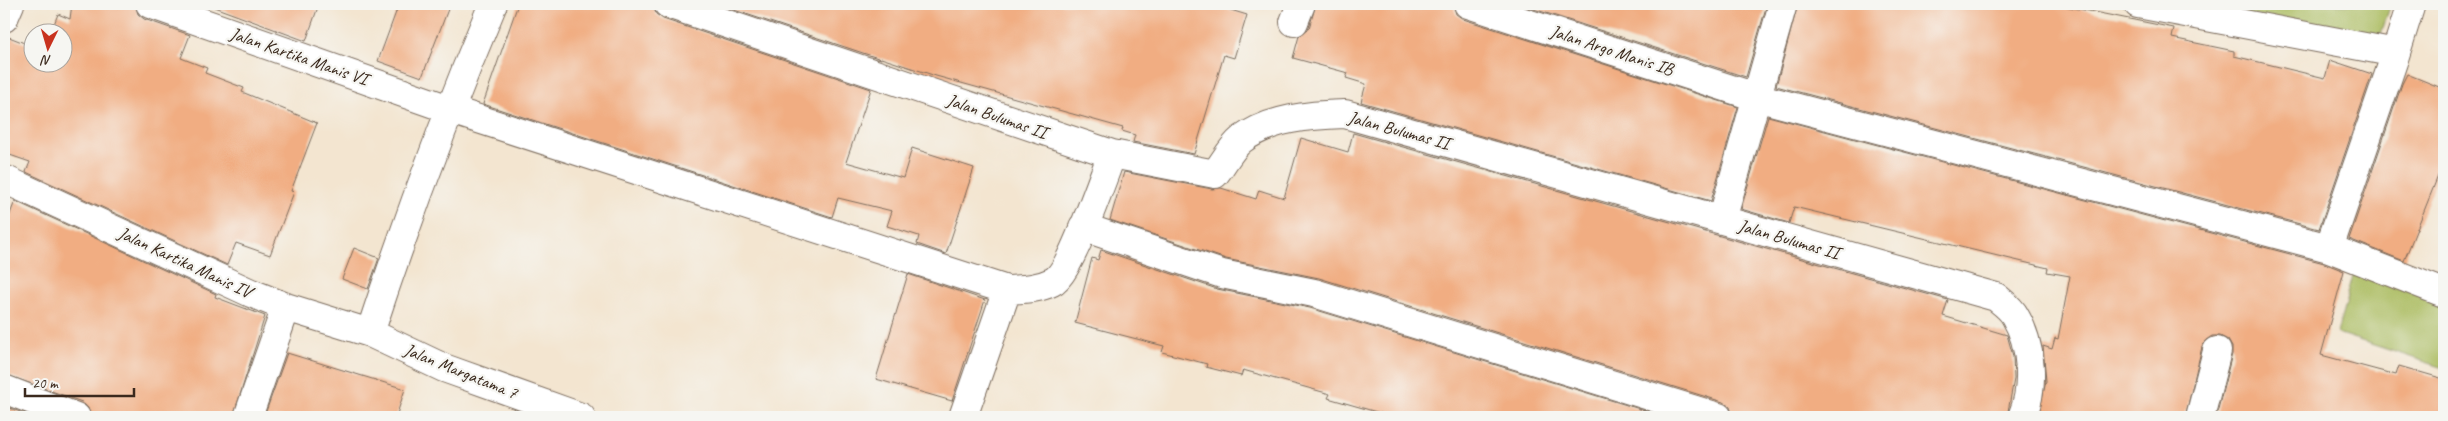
<svg xmlns="http://www.w3.org/2000/svg" width="2448" height="421" font-family="Caveat,sans-serif">
	<style>
		.green { fill: #abbc60; stroke: #73733f }
		.building { fill: #f1ad82 }
		.lines { fill: none; stroke-linecap: round; stroke-linejoin: round }
		.minor-casing { stroke: #7b6b5c; stroke-width: 30 }
		.minor { stroke: #fff; stroke-width: 28 }
		.labels { text-anchor: middle; dominant-baseline: central; stroke-width: 4.5; stroke-linejoin: round; paint-order: stroke }
		.street-label { font-size: 18px; fill: #3b2a1e; stroke: #f6f6f2 }
	</style>
	<rect width="100%" height="100%" fill="#f6f6f2"/>
	<filter id="ink" filterUnits="userSpaceOnUse"><feTurbulence type="fractalNoise" baseFrequency=".02" numOctaves="2"/><feDisplacementMap in="SourceGraphic" scale="10" xChannelSelector="R" yChannelSelector="G"/><feConvolveMatrix kernelMatrix="1 2 1 2 8 2 1 2 1" color-interpolation-filters="sRGB"/></filter>
	<filter id="wash" filterUnits="userSpaceOnUse"><feTurbulence type="fractalNoise" baseFrequency=".0096" numOctaves="4" result="noise"/><feDisplacementMap in="SourceGraphic" scale="20" xChannelSelector="R" yChannelSelector="G"/><feGaussianBlur stdDeviation="1.12" result="paint"/><feColorMatrix in="noise" values="0 0 0 0 0 0 0 0 0 0 0 0 0 0 0 0 0 1.4 0 .05"/><feComposite in="paint" operator="in"/></filter>
	<g filter="url(#wash)">
		<rect width="100%" height="100%" fill="#f3e5d0"/>
		<path class="green" d="M2193,4H2391L2379,40Z
			M2356,265L2444,301V368L2337,333Z"/>
		<g id="blocks">
			<path class="building" d="M72,4H135L138,14L144,19L190,35L181,58L207,68L205,73L244,88L242,92L317,123L291,191L294,192L270,255L236,243L227,265L26,172L30,162L4,153V35L32,46V62H62V32H51L58,14L70,19Z
				M215,4H319L306,41L214,7Z
				M399,4H450L422,77L378,61Z
				M518,4H653L656,14L663,19L871,89L846,162L903,178L912,148L974,168L946,254L917,244L919,236L887,226L892,211L838,198L832,217L483,104Z
				M716,4H1211L1247,15L1234,58L1224,55L1194,154L1133,142L1135,135L1122,131L1123,128L936,76L881,58V59Z
				M1316,4H1453L1456,14L1463,19L1738,107L1711,201L1361,102L1366,84L1346,78L1348,73L1293,58L1299,36L1309,28Z
				M1518,4H1767L1746,77Z
				M1798,4H2054L2174,28L2172,38L2234,51V56L2325,78L2330,60L2372,74L2319,229L1776,86Z
				M2407,74L2444,89V161L2404,261L2349,239L2402,84Z
				M1768,116L2324,263L2344,271L2321,355L2396,375L2399,366L2444,379V417H2216L2232,354V347L2228,340L2220,336H2212L2206,340L2202,347L2185,417H2038L2046,381L2043,346L2052,349L2055,338L2058,339L2070,276L2047,272L2048,268L1794,207L1789,223L1741,209Z
				M1353,133L1948,300L1943,316L2007,335L2013,356L2014,379L2007,417H1733L1730,407L1723,402L1319,278L1226,259L1110,220L1124,172L1212,189L1221,188L1256,199L1259,190L1284,198L1301,138L1348,152Z
				M15,201L216,294L215,297L265,316L233,417H91L88,408L82,402L4,374V230Z
				M354,248L379,258L368,289L342,279Z
				M1101,250L1217,289L1310,308L1666,417H1394L1328,398L1330,394L1243,370L1241,376L1206,367L1207,364L1162,352L1164,346L1075,323L1092,258L1098,260Z
				M908,274L985,300L952,401L876,379Z
				M287,353L405,389L396,417H264Z
				M4,406L34,417H4Z"/>
		</g>
	</g>
	<g filter="url(#ink)">
		<use href="#blocks" fill-opacity="0" stroke="#7b6b5c" stroke-width="1"/>
		<g class="lines">
			<defs>
				<path id="minor" d="M150,4L463,114L1007,290C1022,289 1038,289 1052,282C1070,274 1103,177 1112,154
					M668,4L1112,154L1215,174C1223,164 1231,148 1241,140C1270,118 1310,115 1345,114L1996,297C2002,302 2011,308 2015,316C2032,345 2035,387 2022,417
					M1468,4L1756,97L2329,248L2444,293
					M2138,4L2386,51L2390,55L2393,62L2329,248
					M4,18L10,4
					M1294,22L1301,4
					M2393,62L2411,4
					M4,179L251,293L286,307L370,333L444,368L581,417
					M1722,220L1783,4
					M1083,227L1222,274L1314,293L1718,417
					M370,333C407,220 447,113 493,4
					M4,389L76,417
					M248,417L286,307
					M963,417L1007,290
					M2200,417L2217,351"/>
			</defs>
			<use href="#minor" class="minor-casing"/>
			<use href="#minor" class="minor"/>
		</g>
	</g>
	<g class="labels">
		<g class="street-label">
			<text transform="translate(1612 50) rotate(18)">Jalan Argo Manis IB</text>
			<text transform="translate(299 56) rotate(19)">Jalan Kartika Manis VI</text>
			<text transform="translate(997 116) rotate(19)">Jalan Bulumas II</text>
			<text transform="translate(1399 130) rotate(15)">Jalan Bulumas II</text>
			<text transform="translate(1789 239) rotate(16)">Jalan Bulumas II</text>
			<text transform="translate(185 262) rotate(25)">Jalan Kartika Manis IV</text>
			<text transform="translate(461 371) rotate(22)">Jalan Margatama 7</text>
		</g>
	</g>
	<rect width="2448" height="421" fill="none" stroke="#f6f6f2" stroke-width="20"/>
	<g transform="translate(48 48) rotate(185)"><circle r="24" fill="#f6f6f2" stroke="#aba49d"/>
	<path d="M0-4L9 19L0 12L-9 19Z" fill="#c8321e"/>
	<text y="-8" font-size="14" font-weight="bold" text-anchor="middle" fill="#3b2a1e">N</text>
	</g>
	<path d="M25 388v8h109v-8" fill="none" stroke="#3b2a1e" stroke-width="2.5"/>
	<text x="32" y="388" font-size="15" fill="#3b2a1e" stroke="#f6f6f2" stroke-width="4" paint-order="stroke">20 m</text>
</svg>
